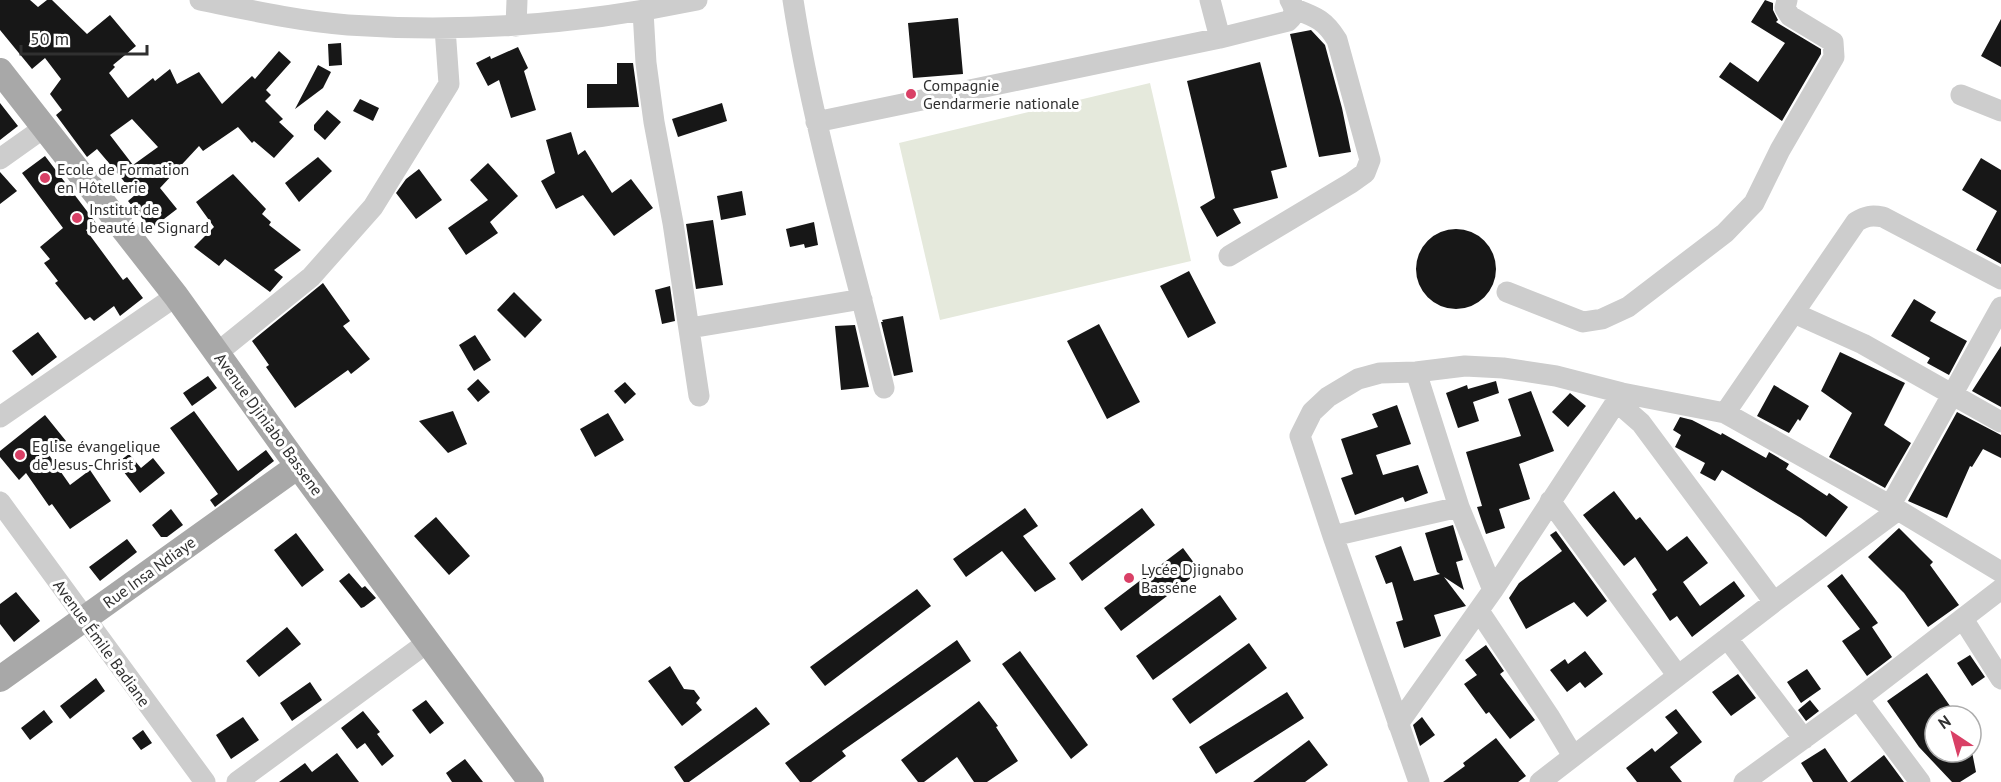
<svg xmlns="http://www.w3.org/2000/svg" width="2001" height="782" font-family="'PT Sans',sans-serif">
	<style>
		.green { fill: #e5e9dc }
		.building { fill: #171717; fill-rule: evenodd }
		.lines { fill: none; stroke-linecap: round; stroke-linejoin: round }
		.minor { stroke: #cdcdcd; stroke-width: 21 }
		.major { stroke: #a8a8a8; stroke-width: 26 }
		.poi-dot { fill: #d94066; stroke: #fff; stroke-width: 2 }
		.labels { text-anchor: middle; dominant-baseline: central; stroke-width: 6; stroke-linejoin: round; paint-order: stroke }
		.poi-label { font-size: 16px; fill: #303030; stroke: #fff; text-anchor: start }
		.street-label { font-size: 16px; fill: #303030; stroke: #fff }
	</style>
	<rect width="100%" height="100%" fill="#fff"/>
	<path class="green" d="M1150,83L1191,261L940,320L899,143Z"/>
	<path class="building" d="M0,0H30L38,7L47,0H52L87,34L110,15L136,46L113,65L115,67L109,73L128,98L153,78L155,81L170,69L177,84L199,72L222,104L252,76L255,79L279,51L291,62L266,90L271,95L265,101L283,119L279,122L294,136L274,158L254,141L252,143L238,127L203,151L199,146L160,188L177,209L151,229L128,201L135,195L114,169L97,149L87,157L56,115L62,110L50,94L61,79L45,58L32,69L0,30ZM132,119L158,147L133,165L110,135Z
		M1765,0L1773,3V10L1778,20L1776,22L1821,49V54L1782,121L1719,77L1730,62L1758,82L1785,43L1751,22Z
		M958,18L963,74L913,78L908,23Z
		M2001,19V67L1981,56Z
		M1311,30L1325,45L1342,108L1351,152L1319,157L1290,34Z
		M341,43L342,65L329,66L328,44Z
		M518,47L528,68L524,71L536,110L511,118L499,80L488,86L476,63L490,56L491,59Z
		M1260,62L1287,167L1271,171L1278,198L1233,209L1241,223L1217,237L1200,207L1215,198L1187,81Z
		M617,63H633L639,107L587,108V84H617Z
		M318,65L331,72L323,88L295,109Z
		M360,99L379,108L373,121L353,111Z
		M0,103L18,126L0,140Z
		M722,103L727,121L678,137L672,119Z
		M327,110L341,122L325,140L314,130V125Z
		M571,132L578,155L585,150L612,193L631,179L653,208L614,236L583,195L556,209L541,181L555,173L546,140Z
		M45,156L96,223L86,230L123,280L127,277L143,298L120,316L114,306L94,321L90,317L85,320L55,283L58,281L44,263L50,259L40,247L63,228L22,173Z
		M318,157L332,171L299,202L285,183Z
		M1981,158L2001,170V264L1976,250L1997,211L1962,190Z
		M488,163L518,196L490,222L498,233L466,255L448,228L488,200L470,180Z
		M419,169L442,200L416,219L396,193L406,179Z
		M0,172L17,191L0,204Z
		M233,174L266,209L262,214L271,222L269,225L301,250L274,270L283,277L270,292L225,259L219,266L194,247L214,227L196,202Z
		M742,191L746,215L721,220L717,196Z
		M713,220L723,285L696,289L686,224Z
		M814,222L818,245L805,248L804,244L790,247L786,229Z
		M1416 269a40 40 0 1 1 80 0a40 40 0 1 1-80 0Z
		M1189,271L1216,323L1188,338L1160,286Z
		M323,283L350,321L343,326L370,359L351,374L348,370L295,408L266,367L269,365L252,341Z
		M670,286L675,321L662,324L655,290Z
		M514,292L542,320L525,338L497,310Z
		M1914,299L1936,312L1930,321L1967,341L1949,375L1927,363L1930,358L1891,336Z
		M903,316L913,372L894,376L881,322H883L882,320Z
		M1099,324L1140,402L1107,419L1067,341Z
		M855,325L869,387L841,390L835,326Z
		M38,332L57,357L32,376L12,351Z
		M475,335L491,360L474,371L459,345Z
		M2001,346V407L1972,391Z
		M1840,352L1905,383L1884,425L1911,443L1885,488L1829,457L1852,413L1821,391Z
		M208,376L217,388L192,406L183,393Z
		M478,379L490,392L478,402L467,389Z
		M1496,381L1499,393L1473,402L1479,421L1458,428L1446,393L1467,385L1468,389Z
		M625,382L636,394L625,404L614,391Z
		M1774,385L1809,406L1800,421L1798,419L1789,433L1757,416Z
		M1531,391L1554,451L1519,464L1530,499L1499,509L1505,528L1486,534L1477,507L1482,506L1466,452L1521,436L1508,399Z
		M1570,393L1586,406L1568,427L1552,412Z
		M1397,405L1411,444L1376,455L1383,475L1418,465L1428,493L1405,502L1403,497L1355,515L1341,478L1353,474L1341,439L1378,427L1372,414Z
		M194,411L238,471L266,450L274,461L215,507L210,500L218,494L170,428Z
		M453,411L467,444L448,453L419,421Z
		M1957,412L2001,435V458L1983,449L1972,467L1970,466L1947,518L1908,501Z
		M608,413L624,440L595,457L580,429Z
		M45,415L66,441L49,455L70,485L90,470L111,501L70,529L52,504L49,506L26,473L19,480L0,457V451Z
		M1680,417L1692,420L1721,435L1722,433L1766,458L1769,452L1789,464L1786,469L1827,496L1829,493L1848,507L1826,537L1801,518L1722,470L1715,481L1700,473L1705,463L1675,447L1681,435L1673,430Z
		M129,454L141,468L153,458L165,473L140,493L117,463Z
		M1614,491L1636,520L1640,517L1667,551L1687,536L1708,563L1683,582L1700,606L1734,581L1745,596L1692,637L1677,616L1670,621L1652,594L1657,590L1635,557L1624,566L1583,515Z
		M1025,508L1038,526L1023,536L1056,579L1035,592L1002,551L966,577L953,559Z
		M1142,508L1155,525L1082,581L1069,563Z
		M171,509L183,525L167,537H161L152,525Z
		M436,517L470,556L449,575L414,536Z
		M1453,525L1463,560L1456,562L1464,590L1444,577L1466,606L1434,615L1441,636L1404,648L1396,622L1403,620L1392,582L1386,584L1375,556L1401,546L1414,581L1440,574L1437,572L1425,533Z
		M1899,528L1933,562L1930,565L1959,605L1928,627L1904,593L1868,557Z
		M1556,531L1607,601L1587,617L1574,602L1526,629L1509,598L1519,583L1562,551L1550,535Z
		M296,533L324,570L302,587L274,550Z
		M127,539L137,552L100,581L89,567Z
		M1183,548L1200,571L1121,631L1104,608Z
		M349,573L362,588L365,586L376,598L364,607L361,608L339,581Z
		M1842,574L1878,623L1872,627L1892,657L1867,676L1842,641L1860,629L1827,586Z
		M917,589L931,606L825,686L810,667Z
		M16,592L40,621L14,642L0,624V604Z
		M1220,595L1237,619L1153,680L1136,656Z
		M287,627L301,644L259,677L246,661Z
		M957,640L971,661L842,751L846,756L811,782H800L785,763Z
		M1249,643L1267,668L1190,724L1172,699Z
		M1486,645L1504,671L1500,674L1535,720L1510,739L1489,712L1486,714L1464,684L1477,675L1465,660Z
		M1020,651L1088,745L1071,759L1002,664Z
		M1585,651L1603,674L1585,688L1580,682L1567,692L1550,670L1565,659L1568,664Z
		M1970,655L1985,677L1972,686L1957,663Z
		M670,666L684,689L694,690L700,698L696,703L702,710L682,726L648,681Z
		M1807,669L1821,689L1801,703L1787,682Z
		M1927,673L1957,716H1935V752H1972L1976,772L1960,782H1952L1919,747L1887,701Z
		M1738,674L1756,698L1731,716L1712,692Z
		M96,678L105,691L70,719L60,706Z
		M310,682L322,700L292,721L280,703Z
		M1287,692L1304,718L1216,774L1199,747Z
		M426,700L444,723L430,734L412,710Z
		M1810,700L1819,711L1806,721L1798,710Z
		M979,701L998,726L996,727L1018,761L987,782H974L957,757L924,782H918L901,760Z
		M756,707L770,724L689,782H684L674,767Z
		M1676,709L1702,742L1670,767L1682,782H1637L1626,768L1652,748L1655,752L1678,733L1665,717Z
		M44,710L53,722L30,740L21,728Z
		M363,711L380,732L377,734L394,756L382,766L365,743L357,749L341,728Z
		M243,717L259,740L231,759L216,735Z
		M1422,717L1435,735L1420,746L1413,725Z
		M143,730L152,743L141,750L132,738Z
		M1496,738L1526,776L1518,782H1443L1465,766L1463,763Z
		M1309,740L1328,765L1305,782H1253Z
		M1825,748L1848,782H1813L1801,763Z
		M337,753L359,782H279L305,763L312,772Z
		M1884,755L1904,782H1850Z
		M465,759L483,782H452L446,773Z"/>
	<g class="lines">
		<path class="minor" d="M200,0C249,10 298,21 348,25C465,33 583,24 697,0
			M793,0C813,131 853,259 884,388
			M1210,0L1220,38
			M643,11L646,63L654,122L673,223L699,396
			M516,26L517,0
			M1961,95L2001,111
			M816,122L1220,38L1288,21C1296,14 1295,9 1290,0
			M0,159L45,127
			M1229,256L1351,183L1365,173L1370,160L1337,40C1325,20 1316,17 1295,9
			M1507,292L1583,322L1602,319L1628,307L1725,233L1754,203L1780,150L1834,57L1833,42L1790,16L1785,8L1787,0
			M1794,313L1863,344L2001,422
			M690,328L862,299
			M217,353L311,277L373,207L449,84L445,28
			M1416,372L1459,507L1493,590
			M1617,402L1641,423L1774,602
			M1725,413L1856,222C1866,216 1871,215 1883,217L2001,279
			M0,417L176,296
			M1550,501L1678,676
			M0,502L205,782
			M1890,506L2001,307
			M1333,536L1459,507
			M1479,611L1549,716L1573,756
			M1963,619L2001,679
			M1727,638L1804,739
			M1858,699L1920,782
			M1398,724L1493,590L1622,393
			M237,782L428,642
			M1419,782L1333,536L1300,436L1312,412L1328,397L1358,379L1380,373L1416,372L1465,366L1503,368L1556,376L1622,393L1725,413L1898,510L2001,572
			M1540,782L1774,602L1898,510
			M1744,782L1858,699L2001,589"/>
		<path class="major" d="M0,71L176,296L298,466L531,782
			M0,679L298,466"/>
	</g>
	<g class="poi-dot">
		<circle cx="911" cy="94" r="6"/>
		<circle cx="45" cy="178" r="6"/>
		<circle cx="77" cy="218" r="6"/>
		<circle cx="20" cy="455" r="6"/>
		<circle cx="1129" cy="578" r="6"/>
	</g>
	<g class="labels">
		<g class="poi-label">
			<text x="923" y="85">Compagnie<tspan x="923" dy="18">Gendarmerie nationale</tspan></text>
			<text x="57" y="169">Ecole de Formation<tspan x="57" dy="18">en Hôtellerie</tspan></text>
			<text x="89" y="209">Institut de<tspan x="89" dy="18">beauté le Signard</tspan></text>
			<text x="32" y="446">Eglise évangelique<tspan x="32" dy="18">de Jesus-Christ</tspan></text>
			<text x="1141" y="569">Lycée Djignabo<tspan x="1141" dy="18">Basséne</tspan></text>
		</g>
		<g class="street-label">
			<text transform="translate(269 424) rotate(54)">Avenue Djiniabo Bassene</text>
			<text transform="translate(149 572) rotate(-36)">Rue Insa Ndiaye</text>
			<text transform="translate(102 643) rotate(54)">Avenue Émile Badiane</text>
		</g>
	</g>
	<g transform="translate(1953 734) rotate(324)"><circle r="28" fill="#ffffff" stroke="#acacac" stroke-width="1.5"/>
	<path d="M0-4.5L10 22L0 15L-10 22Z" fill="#d94066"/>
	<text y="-9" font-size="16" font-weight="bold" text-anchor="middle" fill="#303030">N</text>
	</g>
	<path d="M21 45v9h126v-9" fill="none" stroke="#303030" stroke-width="3"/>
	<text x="30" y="45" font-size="18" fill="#303030" stroke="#ffffff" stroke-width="4.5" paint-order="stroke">50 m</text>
</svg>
